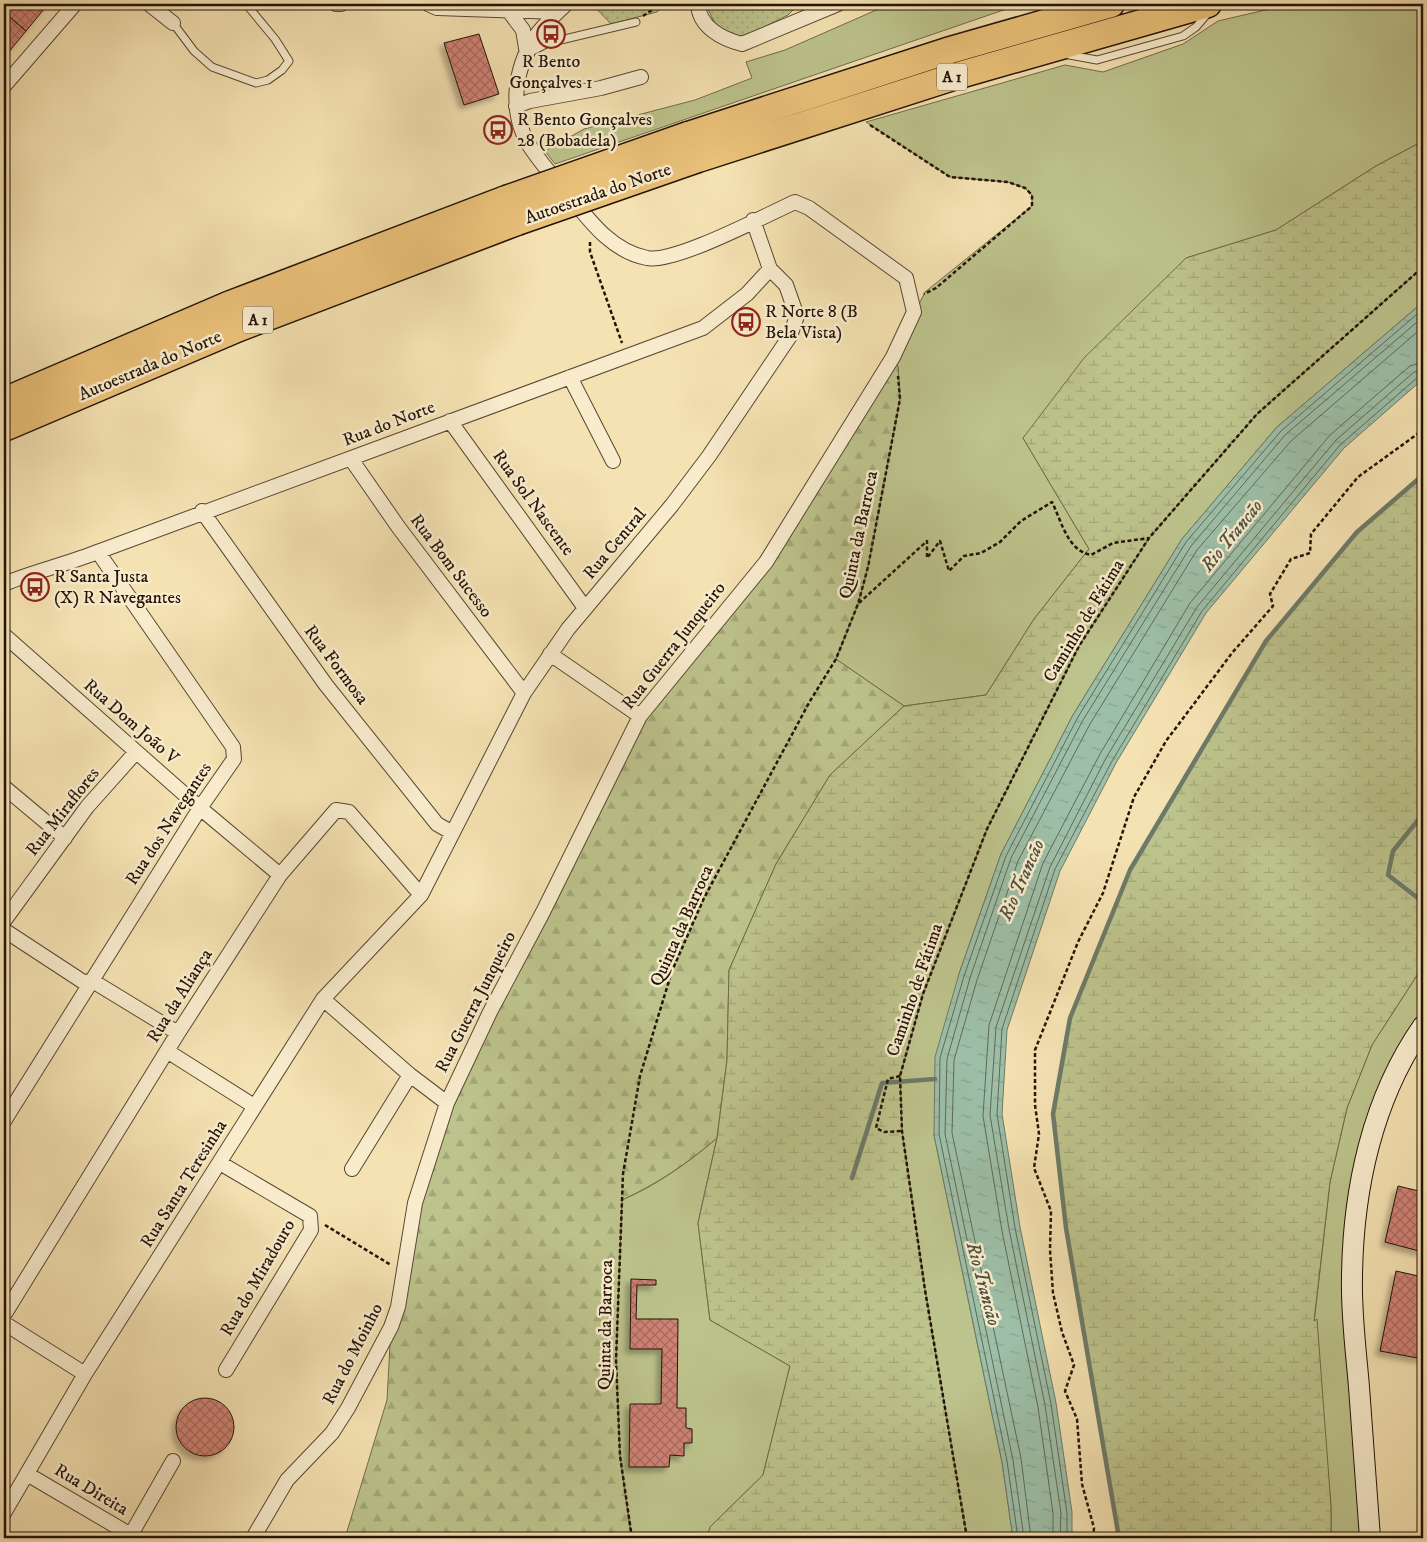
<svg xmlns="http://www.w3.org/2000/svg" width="1427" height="1542" font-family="'IM FELL DW Pica',serif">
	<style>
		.green { fill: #bdc38c; stroke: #706b4a }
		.forest { fill: url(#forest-firs); stroke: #706b4a }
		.wetland { fill: url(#wetland-marsh); stroke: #706b4a }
		.park { fill: url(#park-dots); stroke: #706b4a }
		.water { fill: url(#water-ripples); stroke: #6c7a68 }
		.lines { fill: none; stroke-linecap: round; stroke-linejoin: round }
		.shore { stroke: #606958; stroke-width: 1 }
		.stream { stroke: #6c7a68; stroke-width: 4.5 }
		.building { fill: url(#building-cross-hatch); stroke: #231307; filter: url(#shadow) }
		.lane-casing { stroke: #584732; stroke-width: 9 }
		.street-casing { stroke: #584732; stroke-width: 16 }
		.secondary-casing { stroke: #231307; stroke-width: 22 }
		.highway-casing { stroke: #231307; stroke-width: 29 }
		.path { stroke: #231307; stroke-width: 2.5; stroke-dasharray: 4 2.5; stroke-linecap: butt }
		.lane { stroke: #f8eccd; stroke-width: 7 }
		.street { stroke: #f8eccd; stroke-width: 14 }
		.secondary { stroke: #f8eccd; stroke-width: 20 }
		.highway { stroke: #eac179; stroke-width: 26 }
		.highway-bridge-casing { stroke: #231307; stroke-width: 29; stroke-linecap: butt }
		.highway-bridge { stroke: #eac179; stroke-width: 26 }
		.labels { text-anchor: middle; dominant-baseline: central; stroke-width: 5; stroke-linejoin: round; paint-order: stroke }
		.shield { fill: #f8eccd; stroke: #635442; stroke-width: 1 }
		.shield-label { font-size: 16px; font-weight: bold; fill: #231307 }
		.poi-label { font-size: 18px; fill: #231307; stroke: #f8eccd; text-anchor: start }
		.street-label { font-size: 18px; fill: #231307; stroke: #f8eccd }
		.water-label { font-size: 19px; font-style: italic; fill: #4e4f3f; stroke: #f8eccd }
	</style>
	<defs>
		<pattern id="forest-firs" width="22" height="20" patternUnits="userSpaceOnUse" patternTransform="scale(1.25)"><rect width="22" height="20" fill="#bdc38c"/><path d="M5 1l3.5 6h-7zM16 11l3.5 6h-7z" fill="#a2a777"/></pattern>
		<pattern id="wetland-marsh" width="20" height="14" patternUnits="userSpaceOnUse" patternTransform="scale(1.25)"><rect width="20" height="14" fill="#bdc38c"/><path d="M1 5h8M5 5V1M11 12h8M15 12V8" fill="none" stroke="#a2a777"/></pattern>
		<pattern id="park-dots" width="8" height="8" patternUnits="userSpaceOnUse" patternTransform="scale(1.25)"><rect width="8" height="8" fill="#bdc38c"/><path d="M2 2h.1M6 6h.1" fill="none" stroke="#a2a777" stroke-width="1.8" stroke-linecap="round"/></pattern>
		<pattern id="water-ripples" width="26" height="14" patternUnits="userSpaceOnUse" patternTransform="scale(1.25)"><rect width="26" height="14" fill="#9dbfa8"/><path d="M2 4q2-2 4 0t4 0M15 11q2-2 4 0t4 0" fill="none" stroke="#87a38f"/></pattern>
		<pattern id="building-cross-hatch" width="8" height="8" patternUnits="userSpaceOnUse" patternTransform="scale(1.25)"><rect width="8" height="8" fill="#d08275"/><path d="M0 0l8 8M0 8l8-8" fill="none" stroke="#a8695e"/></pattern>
		<filter id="shadow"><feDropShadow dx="-4.5" dy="4.5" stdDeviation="2.5" flood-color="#0004"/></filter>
	</defs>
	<rect width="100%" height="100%" fill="#f5e2b2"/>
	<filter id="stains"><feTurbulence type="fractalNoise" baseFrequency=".004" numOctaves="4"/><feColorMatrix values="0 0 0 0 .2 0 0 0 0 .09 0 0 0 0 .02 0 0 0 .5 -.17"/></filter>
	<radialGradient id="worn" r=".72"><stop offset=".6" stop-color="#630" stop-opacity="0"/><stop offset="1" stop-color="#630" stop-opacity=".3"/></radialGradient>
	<path class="green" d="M890,4H1021L555,164L545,151L584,129L695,100L752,78L746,62L785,50Z
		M1291,4H1423V141L1376,166L1276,230L1186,258L1023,438L1089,549L1034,619L986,695L904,706L836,659L858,604L868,567L900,399L898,367L893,357L925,292L1032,206V195L1025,188L1008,182L950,177L866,122L1065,65L1103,72L1183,44L1218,21Z
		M1423,267V302L1277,427L1182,539L1073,715L1001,854L959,974L934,1135L1002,1462L1013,1538H967L925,1290L902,1131L900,1076L923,994L987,829L1079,646L1149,538L1257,414Z
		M1423,966V1010L1400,1047L1362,1142L1361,1538H1331V1506L1314,1323L1330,1182L1347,1108L1372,1045Z
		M717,1138L698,1223L710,1320L790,1366L763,1475L710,1527L707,1538H632L620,1456L616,1360L622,1200C657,1185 688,1163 717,1138Z"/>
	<path class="forest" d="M893,357L898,367L900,399L868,567L858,604L836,659L904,706L830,775L776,864L729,970L727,1060L717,1138C688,1163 657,1184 622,1200L616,1360L620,1456L631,1538H345L387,1400L391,1327L447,1103L640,716L766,562Z"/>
	<path class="wetland" d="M1423,141V267L1257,414L1149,538L1079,646L987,829L923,994L900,1076L902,1131L925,1290L967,1538H707L710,1527L763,1475L790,1366L710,1320L698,1223L717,1138L727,1060L729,970L776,864L830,775L904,706L986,695L1034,619L1089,549L1023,438L1084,358L1186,258L1276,230L1376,166Z
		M1423,475V966L1372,1045L1347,1108L1330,1182L1314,1321L1317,1319L1331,1506V1538H1119L1066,1228L1053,1114L1070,1018L1130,870L1266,641L1357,532Z"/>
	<path class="park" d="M592,4H666L657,12L611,24Z
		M712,4H799L788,15L738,40L718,30L708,9Z"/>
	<path class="water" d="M1423,302V379L1344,448L1206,613L1116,763L1060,871L1007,1030L1002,1114L1020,1227L1056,1403L1072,1512V1538H1013L1002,1462L934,1135L935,1057L959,974L1001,854L1073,715L1182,539L1277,427Z"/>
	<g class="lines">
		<path class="shore" d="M1018,1538L1007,1461L939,1134L940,1058L964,976L1006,856L1078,717L1186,542L1281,431L1423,309
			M1024,1538L1013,1460L945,1134L947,1059L970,978L1011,858L1083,720L1191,546L1285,435L1423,317
			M1031,1538L1021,1458L952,1133L954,1060L977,980L1018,861L1090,724L1197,550L1291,441L1423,327
			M1053,1538V1513L1038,1407L1002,1231L983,1116L989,1025L1043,863L1100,754L1190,603L1330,435L1410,366L1423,362
			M1060,1538L1061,1513L1045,1405L1009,1229L990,1115L996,1027L1050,867L1106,758L1197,607L1336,440L1414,372L1423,370
			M1067,1538V1513L1051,1404L1015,1228L997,1114L1002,1029L1055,869L1112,761L1202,611L1340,445L1418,377L1423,376"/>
		<path class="stream" d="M1423,814L1393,851L1388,875L1423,902
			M852,1178L882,1083L935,1079
			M1119,1538L1066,1228L1053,1114L1070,1018L1130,870L1266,641L1357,532L1423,475"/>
	</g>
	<path class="building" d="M10,4H48L26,31L4,12Z
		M4,12L26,31L7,54L4,52Z
		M479,34L499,94L464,105L444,43Z
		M1398,1186L1423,1192V1252L1385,1242Z
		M1396,1271L1423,1277V1359L1380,1351Z
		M631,1279L656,1280V1285H637L636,1319H678L677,1408H686V1428L692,1429V1443H684V1456L670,1455L669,1467H629L630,1404H661L662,1349H630Z
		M176 1427a29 29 0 1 1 58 0a29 29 0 1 1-58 0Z"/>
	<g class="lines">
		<defs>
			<path id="lane" d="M173,23L194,51L212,67L256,83L268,80L282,70L289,61L275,39L246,4
				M529,53L548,43L636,22
				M1064,54L1097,60L1183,36L1196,27L1208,13"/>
			<path id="street" d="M149,4L173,23
				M336,4H341
				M428,4L437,8L558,12
				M698,4C699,27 722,39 742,44L838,4
				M508,10L523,30L527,54
				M4,86L75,4
				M516,106L530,101L601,88L641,77
				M570,377L613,461
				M450,421L585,608
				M351,459L399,528L524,693
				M202,511L326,685L437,824L451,832
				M4,584C35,571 68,564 100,551C301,475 503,403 703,328L747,294L770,269
				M4,635L200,808L280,875
				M550,654L640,716
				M4,787L65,838
				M4,921L87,807L136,752
				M4,930L88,985
				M91,980L178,1033
				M323,999L410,1075L447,1103
				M167,1051L254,1106
				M4,1121L200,808L234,759L233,747L98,552
				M220,1163L310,1216L311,1230L226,1370
				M352,1169L410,1075
				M4,1315L178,1033L280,875L336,810L349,812L421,895
				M4,1323L85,1374
				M27,1474L136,1538
				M4,1513L85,1374L323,999L421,895L524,693L568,629L672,505L709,456L790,336L797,316L786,285L770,269L753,220
				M129,1538L173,1461
				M253,1538L287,1480L332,1433L348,1408L391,1327L398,1307L415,1203L447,1103L490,1012L543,912L640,716L766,562L893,357L914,312L906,278L809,208L795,202C766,215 674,264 647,258C614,252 592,224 572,199C557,181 541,164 529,145C509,112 514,69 535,37C543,25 556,14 566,4"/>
			<path id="secondary" d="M1370,1538C1366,1488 1363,1437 1359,1387C1356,1351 1351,1314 1352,1277C1353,1190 1372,1099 1423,1026"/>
			<path id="highway" d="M688,135L947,51L1111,4
				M698,159L956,76L1208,4
				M4,401L228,305L506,199
				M4,428L239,328L517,222"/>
		</defs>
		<use href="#lane" class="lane-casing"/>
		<use href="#street" class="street-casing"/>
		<use href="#secondary" class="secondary-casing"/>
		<use href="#highway" class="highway-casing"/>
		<path class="path" d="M643,16L655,8
			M870,125L950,177L1008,182L1025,188L1032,195V206L936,288L924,294
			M590,242V252L622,343
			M859,603L927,541V558L940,541L949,571L964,556L981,553L1000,542L1021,521L1052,502C1062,522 1067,550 1091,555L1113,543L1149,538
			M900,1076L888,1079L876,1128L884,1132L902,1131
			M325,1225L391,1265
			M632,1538L620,1456L616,1360L623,1174L640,1076L672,971L704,898L810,701L836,659L858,604L868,567L900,399L898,376
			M967,1538L925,1290L902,1131L900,1076L923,994L987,829L1079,646L1149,538L1257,414L1423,267
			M1093,1538L1094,1528L1082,1484L1077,1419L1065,1391L1074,1365L1062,1332L1053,1293L1050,1250L1051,1211L1034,1168L1039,1134L1035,1105V1050L1078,942L1103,893L1134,797L1166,741L1232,653L1273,606L1270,594L1291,559L1310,553L1311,534L1358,477L1423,430"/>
		<use href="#lane" class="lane"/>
		<use href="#street" class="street"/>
		<use href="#secondary" class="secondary"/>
		<use href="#highway" class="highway"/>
		<defs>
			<path id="highway-bridge" d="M506,199L688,135
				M517,222L698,159"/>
		</defs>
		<use href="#highway-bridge" class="highway-bridge-casing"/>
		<use href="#highway-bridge" class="highway-bridge"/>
	</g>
	<defs>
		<symbol id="bus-ring" viewBox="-11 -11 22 22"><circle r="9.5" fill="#f8eccd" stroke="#8f2418" stroke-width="1.5"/><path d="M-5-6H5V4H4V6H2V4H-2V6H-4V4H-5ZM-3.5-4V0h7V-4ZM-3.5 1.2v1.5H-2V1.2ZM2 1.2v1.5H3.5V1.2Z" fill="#8f2418"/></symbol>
	</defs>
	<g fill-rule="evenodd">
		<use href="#bus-ring" x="535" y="18" width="32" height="32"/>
		<use href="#bus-ring" x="482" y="114" width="32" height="32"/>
		<use href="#bus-ring" x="730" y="306" width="32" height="32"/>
		<use href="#bus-ring" x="19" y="571" width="32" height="32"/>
	</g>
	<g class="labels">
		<g class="shield">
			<rect x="937" y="63.5" width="30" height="27" rx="4"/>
			<rect x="243" y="306.5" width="30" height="27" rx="4"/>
		</g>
		<g class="shield-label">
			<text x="952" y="77">A 1</text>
			<text x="258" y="320">A 1</text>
		</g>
		<g class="poi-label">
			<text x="551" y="62" text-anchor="middle">R Bento<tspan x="551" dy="21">Gonçalves 1</tspan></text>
			<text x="517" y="120">R Bento Gonçalves<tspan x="517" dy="21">28 (Bobadela)</tspan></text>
			<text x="765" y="312">R Norte 8 (B<tspan x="765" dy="21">Bela Vista)</tspan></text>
			<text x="54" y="577">R Santa Justa<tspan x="54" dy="21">(X) R Navegantes</tspan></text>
		</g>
		<g class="street-label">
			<text transform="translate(598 194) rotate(-19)">Autoestrada do Norte</text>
			<text transform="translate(150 366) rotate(-23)">Autoestrada do Norte</text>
			<text transform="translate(389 424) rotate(-21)">Rua do Norte</text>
			<text transform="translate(533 503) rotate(54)">Rua Sol Nascente</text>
			<text transform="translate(859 535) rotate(-78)">Quinta da Barroca</text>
			<text transform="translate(615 544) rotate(-50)">Rua Central</text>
			<text transform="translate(451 566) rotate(53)">Rua Bom Sucesso</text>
			<text transform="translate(1084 621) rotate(-59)">Caminho de Fátima</text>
			<text transform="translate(674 646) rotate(-52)">Rua Guerra Junqueiro</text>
			<text transform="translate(336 665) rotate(53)">Rua Formosa</text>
			<text transform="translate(131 722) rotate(41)">Rua Dom João V</text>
			<text transform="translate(63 812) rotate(-52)">Rua Miraflores</text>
			<text transform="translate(169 824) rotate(-57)">Rua dos Navegantes</text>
			<text transform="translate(682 926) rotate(-66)">Quinta da Barroca</text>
			<text transform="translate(915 990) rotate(-71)">Caminho de Fátima</text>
			<text transform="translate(180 996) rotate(-58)">Rua da Aliança</text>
			<text transform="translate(476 1002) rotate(-63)">Rua Guerra Junqueiro</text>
			<text transform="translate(184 1184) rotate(-58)">Rua Santa Teresinha</text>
			<text transform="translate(258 1278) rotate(-60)">Rua do Miradouro</text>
			<text transform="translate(606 1325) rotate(-89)">Quinta da Barroca</text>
			<text transform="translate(353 1354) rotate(-63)">Rua do Moinho</text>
			<text transform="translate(91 1490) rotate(31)">Rua Direita</text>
		</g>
		<g class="water-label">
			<text transform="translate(1232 536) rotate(-51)">Rio Trancão</text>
			<text transform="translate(1022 880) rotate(-66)">Rio Trancão</text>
			<text transform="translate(983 1284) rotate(75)">Rio Trancão</text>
		</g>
	</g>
	<rect width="1427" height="1542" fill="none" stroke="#f5e2b2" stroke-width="20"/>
	<rect x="5" y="5" width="1417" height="1532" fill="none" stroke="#231307" stroke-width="2.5"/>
	<rect x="10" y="10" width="1407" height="1522" fill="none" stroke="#231307"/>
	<rect width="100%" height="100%" filter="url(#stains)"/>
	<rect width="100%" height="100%" fill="url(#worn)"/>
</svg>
